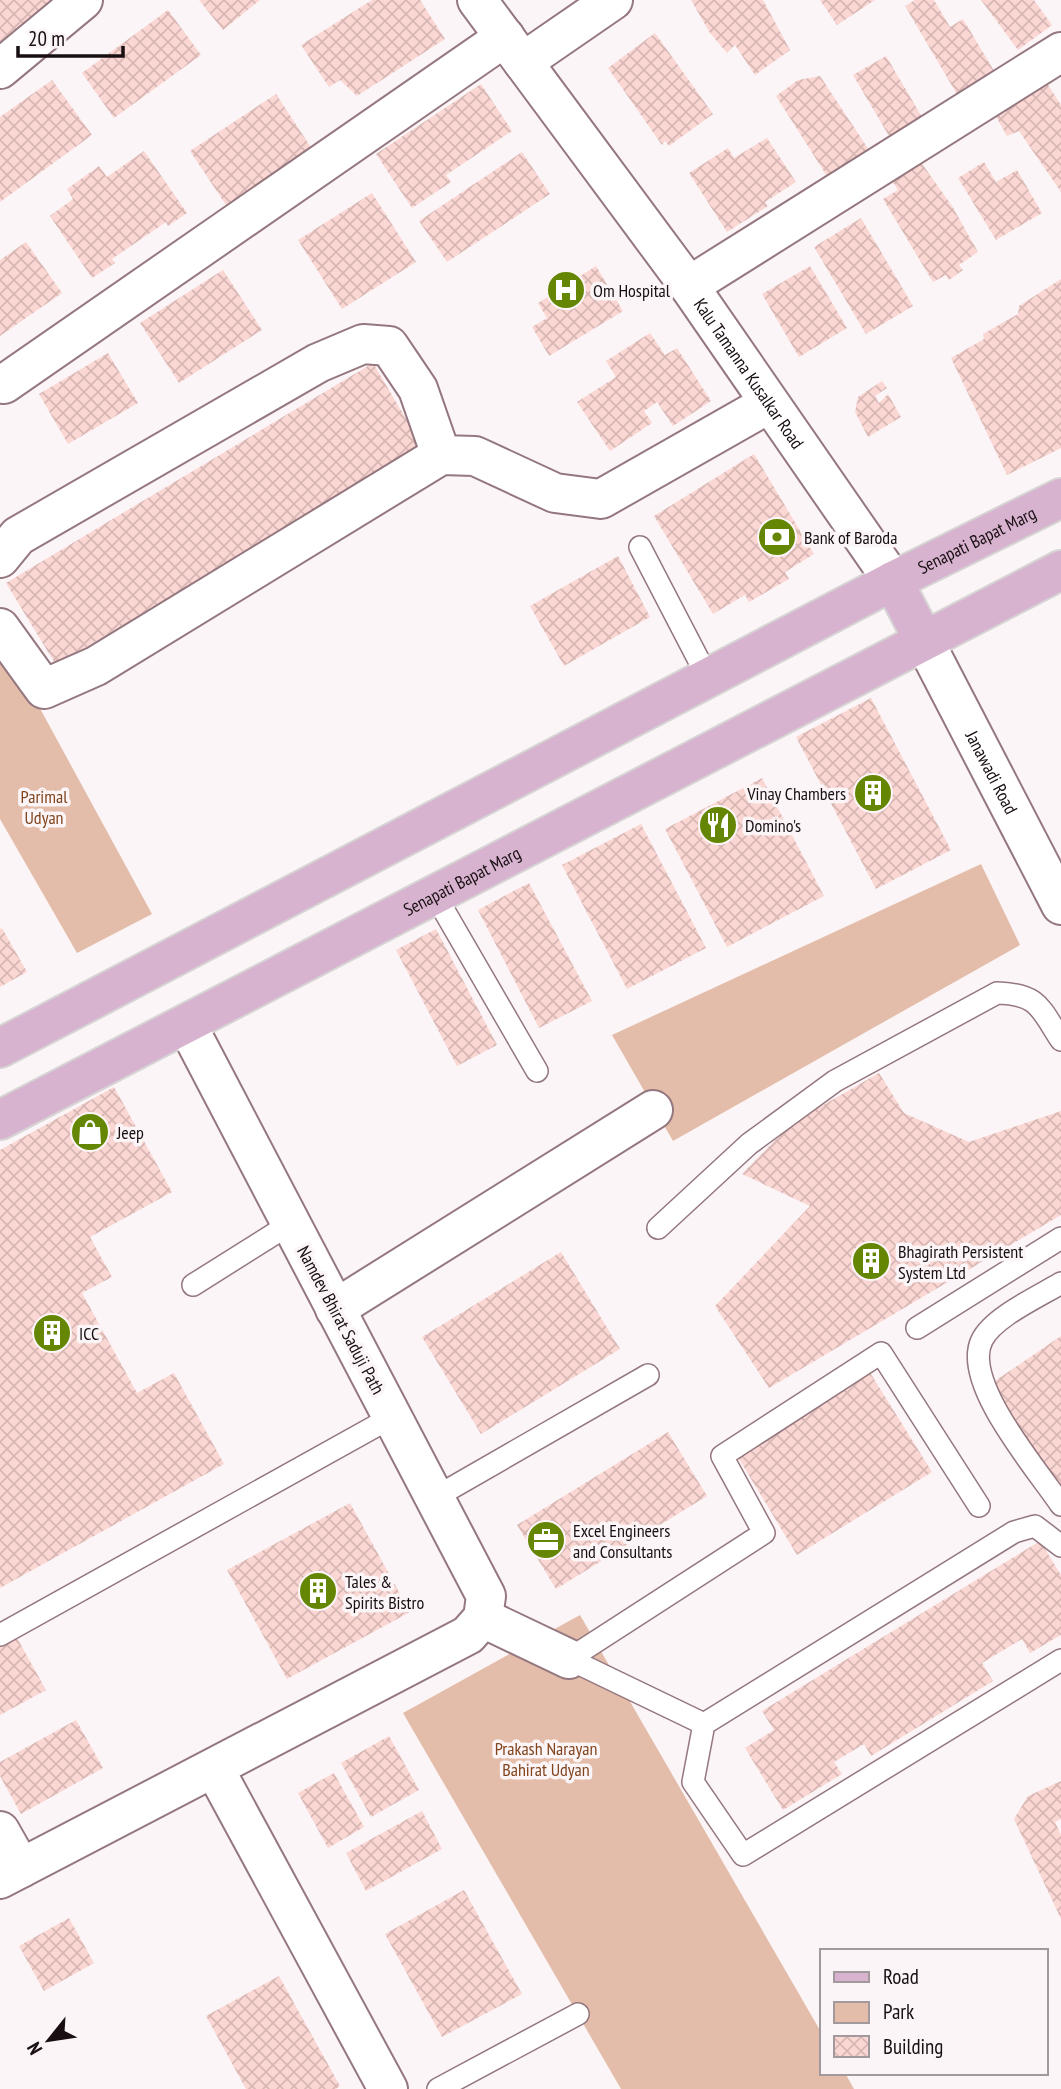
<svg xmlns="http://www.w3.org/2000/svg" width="1061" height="2089" font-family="'PT Sans Narrow',sans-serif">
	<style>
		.park { fill: #e3bda9 }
		.building { fill: url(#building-cross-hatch) }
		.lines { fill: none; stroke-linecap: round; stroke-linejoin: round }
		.lane-casing { stroke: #94777f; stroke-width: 24 }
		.street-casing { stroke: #94777f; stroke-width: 42 }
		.secondary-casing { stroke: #94777f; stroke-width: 42 }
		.primary-casing { stroke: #d6d4d4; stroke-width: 42 }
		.lane { stroke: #fff; stroke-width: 21 }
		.street { stroke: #fff; stroke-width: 38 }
		.secondary { stroke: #fff; stroke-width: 38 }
		.primary { stroke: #d7b3cf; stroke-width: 38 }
		.labels { text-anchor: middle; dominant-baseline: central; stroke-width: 7; stroke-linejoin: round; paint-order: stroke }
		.poi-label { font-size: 18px; fill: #190f12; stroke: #fcf5f7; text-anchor: start }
		.street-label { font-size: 18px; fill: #190f12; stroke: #fcf5f7 }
		.park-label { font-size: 18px; fill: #81441d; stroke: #fcf5f7 }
	</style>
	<defs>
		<pattern id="building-cross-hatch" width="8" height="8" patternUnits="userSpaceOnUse" patternTransform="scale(1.75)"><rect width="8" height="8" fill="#fbd7d3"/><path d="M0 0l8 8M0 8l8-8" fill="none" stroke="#d7b7b4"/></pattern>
	</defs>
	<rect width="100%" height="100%" fill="#fcf5f7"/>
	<path class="park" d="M0,635L152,914L77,953L0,819Z
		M981,864L1020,945L673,1141L612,1035Z
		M580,1615L821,2032V2073H845L854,2089H621L403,1713Z"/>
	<path class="building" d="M0,0H56L0,43Z
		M199,0H260L223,30Z
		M372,0H420L445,39L357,96L340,80L329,87L301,45Z
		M691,0H763L790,50L755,75L735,45L727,53L710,33Z
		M820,0H875L837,25Z
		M915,0H934L950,27L963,19L996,74L958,96L905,6Z
		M981,0H1034L1052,25L1018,50Z
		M168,10L201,55L114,118L82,73Z
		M655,33L713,114L669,146L665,141L662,145L608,68Z
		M886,56L922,117L889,136L853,75Z
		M820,76L873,156L832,184L776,96L798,80Z
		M1043,77L1061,105V192L1019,131L1007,136L994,113Z
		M52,80L92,135L0,202V117Z
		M481,84L512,131L446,175L451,182L412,208L376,154Z
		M276,94L314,152L228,208L190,151Z
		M767,138L796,182L765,202L768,206L727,232L689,173L728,148L734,158Z
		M144,151L187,213L168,226L166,222L112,259L115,263L92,278L50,216L73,199L67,189L99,166L107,177Z
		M522,152L550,194L447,262L419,221Z
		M920,161L952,206L978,252L959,265L963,270L949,280L946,275L933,282L883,199L898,190L891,179Z
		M984,162L996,182L1017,170L1042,213L996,240L958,178Z
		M372,193L416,262L342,309L298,240Z
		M861,218L913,306L866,334L814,247Z
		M26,242L62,293L0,336V260Z
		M596,266L623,311L549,356L532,327L547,318L538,303Z
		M810,266L847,328L799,357L762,294Z
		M223,270L262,330L179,383L140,323Z
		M1061,279V448L1007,475L951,358L984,339L983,334L1018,314L1019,306Z
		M650,333L665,355L677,348L711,401L673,426L657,402L644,411L652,423L610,451L577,402L616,377L606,361Z
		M108,353L138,403L68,444L39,394Z
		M373,363L422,446L56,665L6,583Z
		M882,381L887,388L875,396L879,403L888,394L901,417L868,437L855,412L858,397Z
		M754,454L814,554L785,572L789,579L749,602L745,595L713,614L654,516Z
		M618,556L650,617L564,666L530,606Z
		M871,698L951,850L876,889L796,737Z
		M762,778L824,896L727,947L665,829Z
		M641,824L706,948L627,989L562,865Z
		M529,883L592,1001L539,1028L478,910Z
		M2,928L27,972L0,987V929Z
		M436,929L497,1045L457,1066L396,950Z
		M879,1073L904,1113L969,1142L1061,1111V1215L769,1388L715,1306L810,1206L742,1174L792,1123Z
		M114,1087L172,1192L90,1237L112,1277L82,1293L137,1393L174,1373L224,1464L0,1588V1150Z
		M561,1252L620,1349L481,1434L422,1337Z
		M1061,1336V1490L989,1385Z
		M869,1371L932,1472L797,1555L736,1454Z
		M668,1432L707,1496L556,1589L517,1525Z
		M350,1503L410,1612L287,1679L227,1570Z
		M1040,1541L1061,1575V1635L1030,1653L1022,1639L982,1663L993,1681L871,1756L864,1744L834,1762L842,1774L783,1810L745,1748L774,1730L762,1711Z
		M16,1636L46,1690L0,1715V1645Z
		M76,1720L103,1768L21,1814L0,1776V1762Z
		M389,1736L419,1790L371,1817L341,1763Z
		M334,1773L364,1827L328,1848L298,1793Z
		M1061,1781V1819L1055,1822L1061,1835V1919L1014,1819L1028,1796Z
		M422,1811L442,1849L366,1891L346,1853Z
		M464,1890L522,1994L442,2037L385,1934Z
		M69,1918L94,1963L44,1991L19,1946Z
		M279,1976L340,2086L336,2089H246L206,2016Z"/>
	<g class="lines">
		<defs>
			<path id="lane" d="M640,547L708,678
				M435,895L537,1071
				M658,1228L749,1144L835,1081L997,993C1039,994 1040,1008 1061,1040
				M1061,1283C1040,1296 993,1317 982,1340C961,1382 1037,1469 1061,1505
				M193,1285L290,1224
				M917,1328L1061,1238
				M434,1498L648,1375
				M1061,1546L1035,1526L1014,1532L704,1724L693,1782L743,1855L1061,1660
				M0,1635L392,1417
				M569,1659L764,1533L722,1456L881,1353L979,1506
				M569,1659L704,1724
				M438,2089L578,2014"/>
			<path id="street" d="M523,62L613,0
				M0,69L83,0
				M689,286L1061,52
				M4,384L505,37
				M0,558L18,536L318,363L363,344L389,346L418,389L441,455
				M0,628L44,689L96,666L441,455L475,456L555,493L601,499L768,404
				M335,1309L653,1110
				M483,1618L569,1659
				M214,1768L388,2089
				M0,1831L21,1868"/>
			<g id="secondary">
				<path id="s1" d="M477,0L689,286L893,581"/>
				<path id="s2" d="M923,639L1061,905"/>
				<path d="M0,1879L468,1635L483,1618L486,1596L187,1025"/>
			</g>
			<g id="primary">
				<path d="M893,581L923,639"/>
				<path id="s3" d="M0,1048L893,581L1061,498"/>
				<path id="s4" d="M0,1120L1061,570"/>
			</g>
		</defs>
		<use href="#lane" class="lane-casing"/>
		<use href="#street" class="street-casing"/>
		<use href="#secondary" class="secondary-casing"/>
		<use href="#primary" class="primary-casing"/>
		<use href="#lane" class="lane"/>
		<use href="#street" class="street"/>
		<use href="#secondary" class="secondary"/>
		<use href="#primary" class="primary"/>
	</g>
	<defs>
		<symbol id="hospital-disc" viewBox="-11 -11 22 22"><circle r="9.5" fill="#648602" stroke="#fcf5f7"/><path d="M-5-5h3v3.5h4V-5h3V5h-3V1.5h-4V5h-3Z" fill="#fff"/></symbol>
		<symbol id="bank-disc" viewBox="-11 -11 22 22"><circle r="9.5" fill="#648602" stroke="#fcf5f7"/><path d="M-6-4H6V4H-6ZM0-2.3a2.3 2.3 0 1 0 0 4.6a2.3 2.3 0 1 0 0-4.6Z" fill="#fff"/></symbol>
		<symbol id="building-disc" viewBox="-11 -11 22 22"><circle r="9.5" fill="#648602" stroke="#fcf5f7"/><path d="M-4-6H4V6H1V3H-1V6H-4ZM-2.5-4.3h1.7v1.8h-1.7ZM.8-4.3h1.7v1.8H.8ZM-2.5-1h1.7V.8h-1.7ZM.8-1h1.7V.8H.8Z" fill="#fff"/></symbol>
		<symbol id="restaurant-disc" viewBox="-11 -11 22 22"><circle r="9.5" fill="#648602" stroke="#fcf5f7"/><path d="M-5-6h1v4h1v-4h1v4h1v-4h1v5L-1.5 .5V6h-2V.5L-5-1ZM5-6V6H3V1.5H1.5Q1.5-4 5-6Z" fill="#fff"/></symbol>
		<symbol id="shop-disc" viewBox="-11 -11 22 22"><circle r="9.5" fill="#648602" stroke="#fcf5f7"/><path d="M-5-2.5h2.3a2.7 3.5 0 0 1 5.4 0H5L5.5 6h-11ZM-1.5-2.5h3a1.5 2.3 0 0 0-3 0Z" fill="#fff"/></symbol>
		<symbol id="office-disc" viewBox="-11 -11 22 22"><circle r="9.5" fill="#648602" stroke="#fcf5f7"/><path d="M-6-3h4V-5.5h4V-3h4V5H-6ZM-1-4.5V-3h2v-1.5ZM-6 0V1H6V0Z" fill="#fff"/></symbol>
	</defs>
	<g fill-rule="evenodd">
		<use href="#hospital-disc" x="544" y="268" width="44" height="44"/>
		<use href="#bank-disc" x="755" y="515" width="44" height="44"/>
		<use href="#building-disc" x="851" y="771" width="44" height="44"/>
		<use href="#restaurant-disc" x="696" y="803" width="44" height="44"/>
		<use href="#shop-disc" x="68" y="1110" width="44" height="44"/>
		<use href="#building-disc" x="849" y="1239" width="44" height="44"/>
		<use href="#building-disc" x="30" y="1311" width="44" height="44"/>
		<use href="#office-disc" x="524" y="1518" width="44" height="44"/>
		<use href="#building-disc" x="296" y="1569" width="44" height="44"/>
	</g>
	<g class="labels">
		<g class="poi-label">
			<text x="593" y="290">Om Hospital</text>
			<text x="804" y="537">Bank of Baroda</text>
			<text x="846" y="793" text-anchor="end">Vinay Chambers</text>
			<text x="745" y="825">Domino's</text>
			<text x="117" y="1132">Jeep</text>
			<text x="898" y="1251">Bhagirath Persistent<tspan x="898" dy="21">System Ltd</tspan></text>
			<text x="79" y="1333">ICC</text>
			<text x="573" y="1530">Excel Engineers<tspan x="573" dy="21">and Consultants</tspan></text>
			<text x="345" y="1581">Tales &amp;<tspan x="345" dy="21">Spirits Bistro</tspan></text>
		</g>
		<g class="street-label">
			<text stroke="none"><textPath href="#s1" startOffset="462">Kalu Tamanna Kusalkar Road</textPath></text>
			<text stroke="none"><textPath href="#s3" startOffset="1101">Senapati Bapat Marg</textPath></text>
			<text stroke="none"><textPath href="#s2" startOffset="150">Janawadi Road</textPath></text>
			<text stroke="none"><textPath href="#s4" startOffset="520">Senapati Bapat Marg</textPath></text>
			<text transform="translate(341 1320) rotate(62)">Namdev Bhirat Saduji Path</text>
		</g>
		<g class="park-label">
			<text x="44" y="796">Parimal<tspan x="44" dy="21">Udyan</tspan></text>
			<text x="546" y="1748">Prakash Narayan<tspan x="546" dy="21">Bahirat Udyan</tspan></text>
		</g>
	</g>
	<rect x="820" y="1949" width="228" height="126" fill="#fcf5f7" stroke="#a1999b" stroke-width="2"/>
	<rect x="834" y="1972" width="35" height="10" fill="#d7b3cf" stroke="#a1999b" stroke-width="2"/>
	<text x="883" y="1984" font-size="21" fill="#190f12">Road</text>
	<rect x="834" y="2002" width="35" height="21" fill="#e3bda9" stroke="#a1999b" stroke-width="2"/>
	<text x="883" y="2019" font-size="21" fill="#190f12">Park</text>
	<rect x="834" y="2036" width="35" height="21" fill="url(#building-cross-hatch)" stroke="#a1999b" stroke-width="2"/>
	<text x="883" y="2054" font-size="21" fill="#190f12">Building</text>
	<g transform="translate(49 2040) rotate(240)" stroke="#fcf5f7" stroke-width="5" paint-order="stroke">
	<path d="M0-5L12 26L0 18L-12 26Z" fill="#190f12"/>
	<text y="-10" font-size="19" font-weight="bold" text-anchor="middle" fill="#190f12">N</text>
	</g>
	<path d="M18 46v10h105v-10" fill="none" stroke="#190f12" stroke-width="3.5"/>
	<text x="28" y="46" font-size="21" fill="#190f12" stroke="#fcf5f7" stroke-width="5" paint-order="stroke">20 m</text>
</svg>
